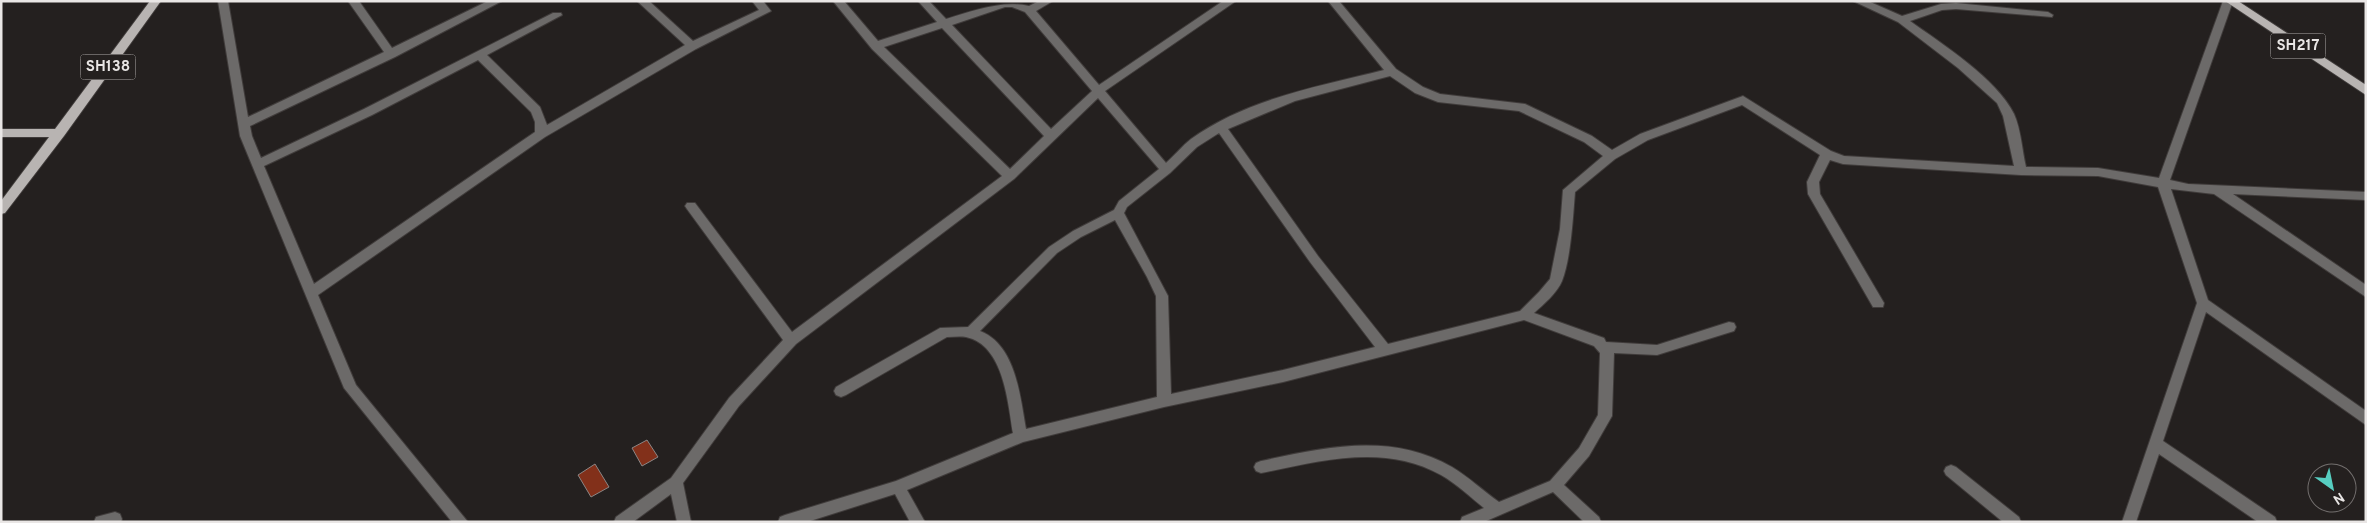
<svg xmlns="http://www.w3.org/2000/svg" width="2367" height="523" font-family="Overpass,sans-serif">
	<style>
		.building { fill: #82301a; stroke: #8b8685 }
		.lines { fill: none; stroke-linecap: round; stroke-linejoin: round }
		.minor-casing { stroke: #403c3b; stroke-width: 2 }
		.major-casing { stroke: #403c3b; stroke-width: 2 }
		.minor { fill: #6c6a69; fill-rule: evenodd }
		.major { fill: #b8b4b2; fill-rule: evenodd }
		.labels { text-anchor: middle; dominant-baseline: central; stroke-width: 4; stroke-linejoin: round; paint-order: stroke }
		.shield { fill: #24201f; stroke: #aeabaa; stroke-width: 1 }
		.shield-label { font-size: 15px; font-weight: bold; fill: #e9e6e5 }
	</style>
	<rect width="100%" height="100%" fill="#24201f"/>
	<path class="building" d="M647,440L658,457L642,466L632,448Z
		M595,464L609,487L591,497L578,475Z"/>
	<g class="lines">
		<defs>
			<path id="minor" d="M218,1H228L248,117L384,52L348,1H359L392,48L488,1H502L395,57L250,126L252,136L261,158L364,109L553,13H561L562,15L487,55L540,107L547,125L685,45L637,1H649L693,41L759,10L752,1H763L771,11L696,49L545,137L318,295L356,385L468,522H452L344,388L240,136ZM478,60L531,112L535,122V132L314,284L264,166L372,115Z
				M833,1H844L878,41L937,22L918,1H929L946,19C972,11 1002,0 1029,6L1039,1H1053L1036,11L1099,85L1223,1H1236L1105,91L1166,163C1175,155 1182,146 1191,139C1246,99 1320,86 1384,70L1328,1H1339L1396,69L1423,87L1440,94L1525,104L1592,136L1612,150L1640,134L1743,96L1831,151L1844,156L2014,166L2003,116L1997,103L1958,68L1898,22L1853,1H1868L1902,16L1941,4L1956,3L2048,12L2053,15L2052,17L1956,9L1942,10L1910,21C1942,44 1997,79 2014,114C2021,129 2022,150 2026,167L2098,168L2159,178L2223,1H2233L2170,180L2188,184L2366,192V200L2233,194L2366,285V297L2214,194L2171,189L2208,300L2366,411V425L2206,312L2163,441L2275,517L2277,522H2258L2159,454L2136,522H2122L2197,303L2158,187L2098,176L2021,175L1843,164L1830,160L1819,182L1820,194L1884,303L1883,307H1873L1808,194L1807,182L1820,155L1742,105L1648,140L1615,159L1575,192C1573,216 1571,258 1562,281C1557,293 1544,304 1534,313L1604,338L1606,342L1657,345L1729,322L1734,323L1736,327L1734,331L1657,355L1614,353L1612,416L1589,456L1564,485L1599,517L1601,522H1584L1553,492L1484,522H1460L1462,517L1484,508C1470,497 1457,484 1441,475C1384,443 1321,461 1261,473L1256,471L1254,467L1256,463L1261,461C1326,447 1391,432 1452,467C1469,477 1483,491 1499,502L1550,481L1579,448L1598,415L1600,353L1594,346L1524,320L1283,382L1164,407L1023,442L907,490L925,522H910L895,494L807,522H778L780,517L785,515L896,481L1013,433C1008,403 1004,345 966,337C960,336 953,337 947,337L846,395L841,397L836,395L834,391L836,387L940,328L968,327L1049,247L1073,231L1114,210L1119,201L1159,169L1098,98L1014,179L796,344L739,406L683,483L691,522H677L671,494L633,522H614L616,517L671,478L729,398L783,340L687,209L685,206L687,203H695L792,332L1002,176L872,49ZM1005,7H1012L1025,12L1092,91L1051,129L952,25ZM942,28L1044,136L1010,169L884,47ZM1390,76L1415,93L1438,102L1519,111L1584,142L1603,156L1563,190L1560,229L1550,279L1539,292L1520,311L1388,344L1318,256L1228,129L1295,101ZM1219,133L1310,262L1375,347L1283,370L1171,394L1168,296L1124,213L1127,207L1170,173L1197,147ZM1115,220L1147,277L1156,296L1157,397L1026,429C1020,396 1016,345 980,331L1057,253L1081,237Z
				M1951,465L1956,467L2019,517L2021,522H2003L1946,475L1944,471L1946,467Z
				M115,512L120,514L122,519L121,522H94L96,517Z"/>
			<path id="major" d="M150,1H161L64,136L5,213L1,214V201L49,137H1V129H55Z
				M2225,1H2238L2366,85V95Z"/>
		</defs>
		<use href="#minor" class="minor-casing"/>
		<use href="#major" class="major-casing"/>
		<use href="#minor" class="minor"/>
		<use href="#major" class="major"/>
	</g>
	<g class="labels">
		<g class="shield">
			<rect x="2270.5" y="33.5" width="55" height="25" rx="4"/>
			<rect x="80.5" y="54.5" width="55" height="25" rx="4"/>
		</g>
		<g class="shield-label">
			<text x="2298" y="46">SH217</text>
			<text x="108" y="67">SH138</text>
		</g>
	</g>
	<rect width="2367" height="523" fill="none" stroke="#e9e6e5" stroke-width="5"/>
	<g transform="translate(2332 488) rotate(147)"><circle r="24" fill="#24201f" stroke="#736f6e"/>
	<path d="M0-4L9 19L0 12L-9 19Z" fill="#57cec1"/>
	<text y="-8" font-size="14" font-weight="bold" text-anchor="middle" fill="#e9e6e5">N</text>
	</g>
</svg>
